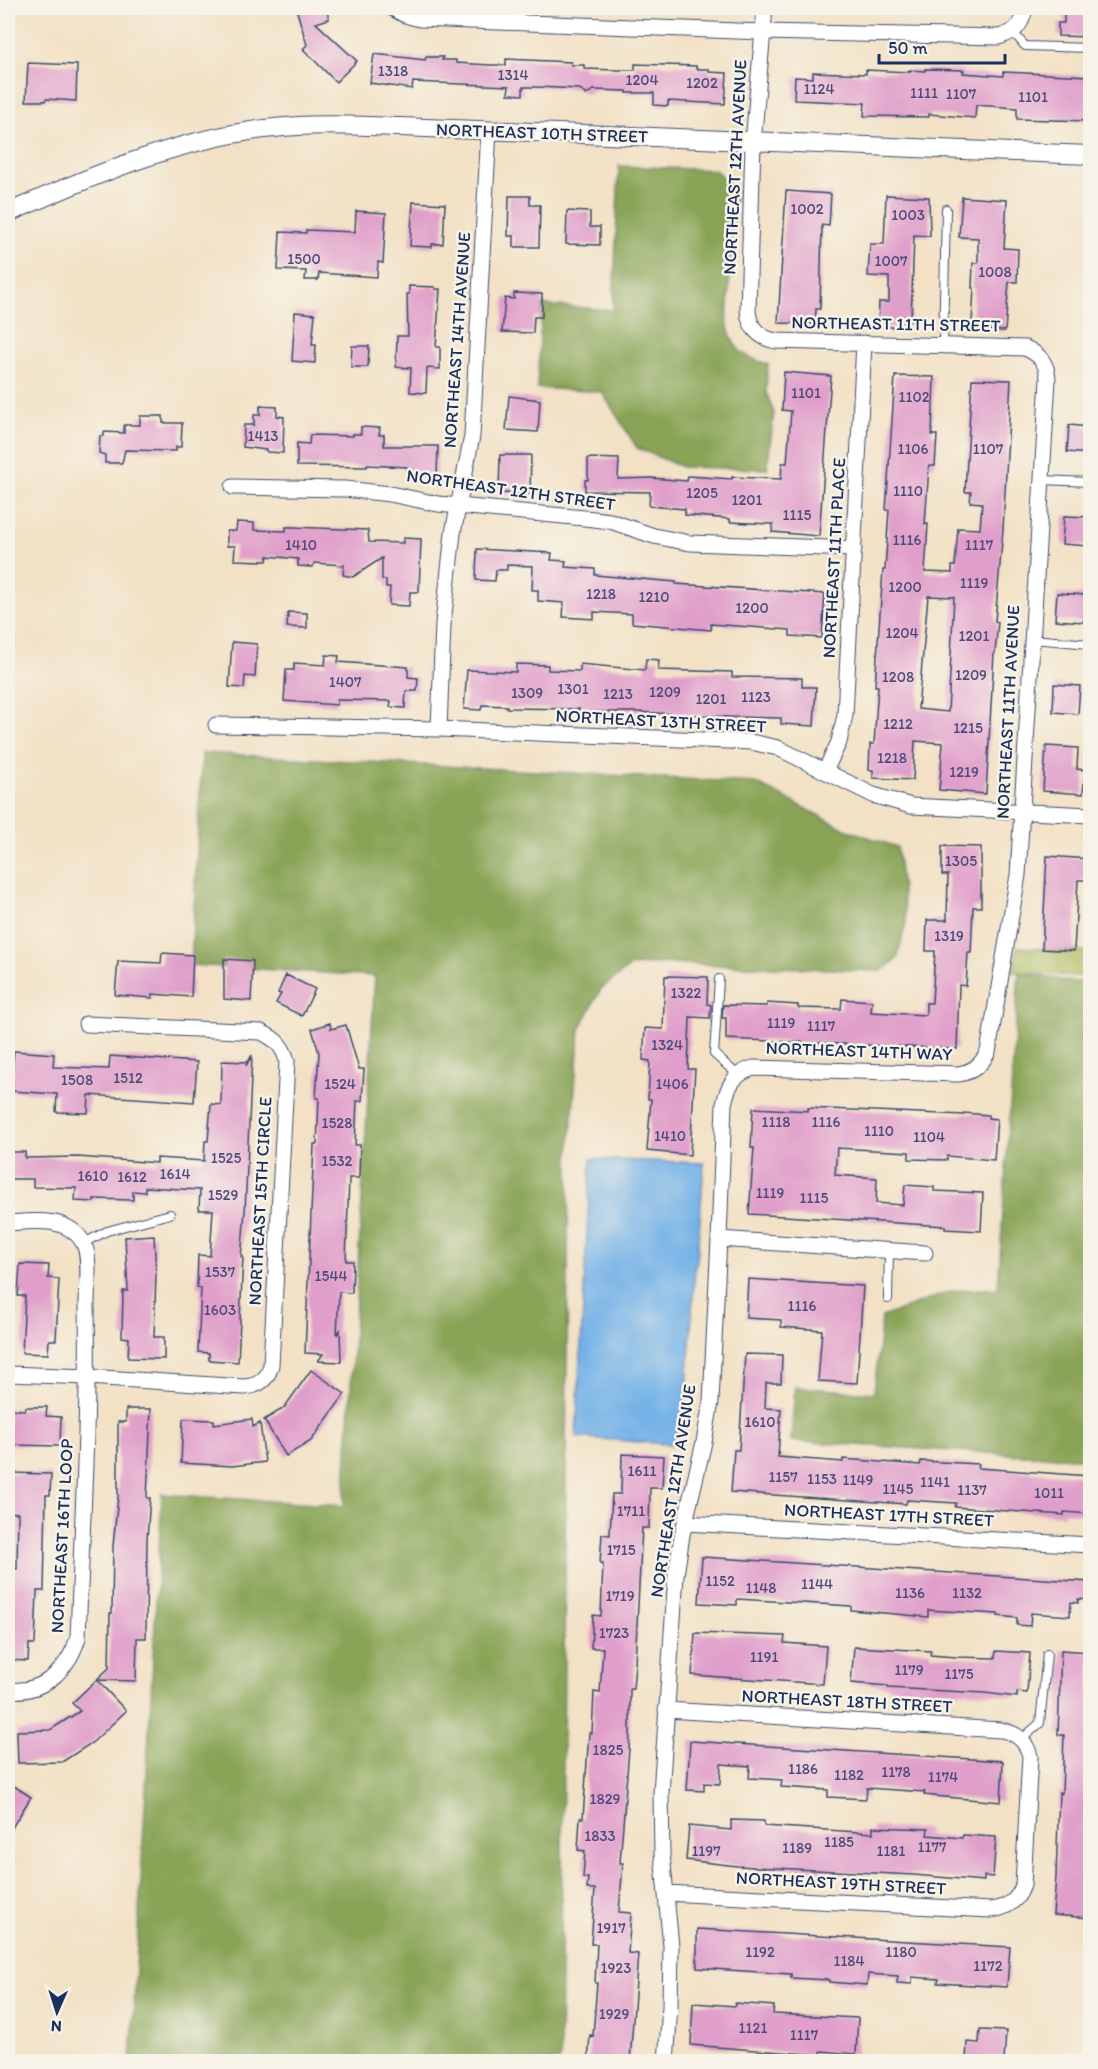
<svg xmlns="http://www.w3.org/2000/svg" width="1098" height="2069" font-family="Itim,sans-serif">
	<style>
		.green { fill: #acbc60; stroke: #64765f; stroke-width: 1.5 }
		.forest { fill: #89a456; stroke: #526a5a; stroke-width: 1.5 }
		.water { fill: #75b2e7; stroke: #4870a2; stroke-width: 1.5 }
		.building { fill: #e09fca; fill-rule: evenodd }
		.lines { fill: none; stroke-linecap: round; stroke-linejoin: round }
		.service-casing { stroke: #3b4a6d; stroke-width: 10 }
		.minor-casing { stroke: #3b4a6d; stroke-width: 17 }
		.tertiary-casing { stroke: #3b4a6d; stroke-width: 20 }
		.service { stroke: #fff; stroke-width: 8 }
		.minor { stroke: #fff; stroke-width: 15 }
		.tertiary { stroke: #fff; stroke-width: 18 }
		.labels { text-anchor: middle; dominant-baseline: central; stroke-width: 5; stroke-linejoin: round; paint-order: stroke }
		.number-label { font-size: 15px; fill: #4c4b79 }
		.street-label { font-size: 18px; fill: #1b2f5e; stroke: #f7f3e8 }
	</style>
	<rect width="100%" height="100%" fill="#f7f3e8"/>
	<filter id="ink" filterUnits="userSpaceOnUse"><feTurbulence type="fractalNoise" baseFrequency=".0167" numOctaves="2"/><feDisplacementMap in="SourceGraphic" scale="12" xChannelSelector="R" yChannelSelector="G"/><feConvolveMatrix kernelMatrix="1 2 1 2 8 2 1 2 1" color-interpolation-filters="sRGB"/></filter>
	<filter id="wash" filterUnits="userSpaceOnUse"><feTurbulence type="fractalNoise" baseFrequency=".008" numOctaves="4" result="noise"/><feDisplacementMap in="SourceGraphic" scale="24" xChannelSelector="R" yChannelSelector="G"/><feGaussianBlur stdDeviation="1.35" result="paint"/><feColorMatrix in="noise" values="0 0 0 0 0 0 0 0 0 0 0 0 0 0 0 0 0 1.4 0 .05"/><feComposite in="paint" operator="in"/></filter>
	<g filter="url(#wash)">
		<rect width="100%" height="100%" fill="#f2e1c5"/>
		<path class="green" d="M1090,918V977L1014,972L1017,947L1089,952Z"/>
		<path class="forest" d="M619,166L715,170L735,188L727,322C732,349 742,357 768,364L766,392L774,413L767,469L682,467L637,448L602,392L537,388L542,305L613,310Z
			M202,753L756,783L845,829L897,847L906,922L897,959L881,971L666,963L631,966L601,989L580,1029L569,1157L560,2061L131,2062L162,1494L344,1506L375,976L191,965Z
			M1019,972L1071,982L1090,981V1459L791,1441L795,1387L874,1393L882,1317L952,1291L998,1288Z"/>
		<path class="water" d="M591,1159L704,1163L697,1262L695,1266L685,1419L679,1445L576,1437Z"/>
		<g id="blocks">
			<path class="building" d="M296,8H326L329,19L316,23L357,61L336,82L303,49L307,45Z
				M1064,10L1090,11V37L1058,36V23H1064Z
				M374,54L425,60L426,57H443L442,60H456V63L490,65H506V59L571,62V65H584V69L618,70H635V64L696,66V69H709V72L727,73L725,104L668,101V106L654,105V93H627V91L593,90L586,95L580,89L537,87H523V95L508,94L509,86L413,82L412,89L370,83Z
				M28,63L77,65L76,101L46,99L45,101H26Z
				M925,69L964,70L963,73L1003,76V72L1090,76V121L1017,119V108L976,105L975,118L929,114V117L864,116L865,103L794,100L795,77L813,78V72L866,74V70L910,72V70L925,71Z
				M786,191L831,194L829,226L822,225L820,309H816L815,324L778,323Z
				M886,195L929,197L930,236L914,235L911,321L904,320V327H878L879,302H889V277L868,276L870,244H884Z
				M509,196H530V205H540L539,247H514V236H508Z
				M962,197L1007,200L1004,248L1018,249L1017,282H1009L1005,331L981,330V324L972,323L974,288H972L973,263H978V238L959,237Z
				M413,202L445,204L443,244H432V247L410,246Z
				M356,211L386,213L383,263L378,262L377,277L319,273L318,280H305L306,271L278,270L280,232L306,233V230L355,232Z
				M567,211L590,212V227H600V245L566,244Z
				M409,286L435,287V289H440L436,347H440V369L427,368L426,393L410,392L411,368L396,367L397,336H408L407,294H409Z
				M514,293L542,294V317H534L533,333L502,332L505,298L514,299Z
				M295,312L315,314L312,345H316L315,363L292,361Z
				M352,346H369L368,367H351Z
				M784,372L831,376L819,536L772,532L773,524L730,522V519L685,515V509L649,506L650,492L585,491V480H588V458L619,459L618,479L651,478L687,481L688,476L732,479V477L781,479L782,463H787L791,411L782,410Z
				M895,376L934,377L932,435H937L935,466H929L925,524H928L925,572L952,573V566H955L958,528L980,529L982,503L970,502L971,492H965L972,379L1011,380L1003,530L995,621L998,622L995,653H994L986,794L939,790L943,743L915,741L913,780L873,778V770H869L870,744H874L878,686H875L883,570H885L889,510H886ZM928,596L954,597L948,712L918,709Z
				M509,396L540,400L538,432L506,430Z
				M260,406L277,407V416L284,417L283,453L267,452L266,450L243,447L244,425H254V415H260Z
				M140,416H163V423H182L181,447H176V451L125,450L122,463H105V455L99,453L100,436H104V432L124,433V425H140Z
				M1069,425L1090,427V454L1067,452Z
				M361,427L380,428L379,435H384V446H438L437,476L407,475V467L367,465V467L297,466V443L309,444L310,435L353,436V434H361Z
				M500,455H531L530,494L499,493Z
				M1064,516L1090,517L1088,546L1062,544Z
				M237,522L254,523V530L286,531V527H292L368,530L369,542L403,543V538L421,539L419,592H410L409,606L389,605L390,587H386V580H382V558L353,577L343,575L344,565L314,563L313,567L298,566V559L268,556L267,561L234,560L235,546H227V531H236Z
				M477,549L552,553L551,560L566,561L565,567L595,569V575L676,582V584L825,594L822,638L790,636V630L711,624V630L632,623V614L594,612V619L563,617L564,603L538,601V590H532L533,566L507,565V570H496L495,581L476,580Z
				M1057,593L1086,595L1084,622L1055,620Z
				M288,612L307,613V628L287,627Z
				M232,642L257,644L255,677L245,676L244,688L229,687Z
				M326,655L339,656L338,662L408,667V677L418,678L417,691H406L405,708L390,707L391,701L337,700V705L284,701L286,670H294V663L325,665Z
				M646,659L659,660L658,670L732,672V677L802,678V687H816L814,726L781,724V718L730,717L636,712H593V713L578,712L579,709L507,708V706L482,705L481,710L464,709L467,670L516,672V664L548,665V670L580,671V664L645,670Z
				M1054,684L1080,686L1078,714L1053,712Z
				M1046,746L1078,748L1077,769L1085,770L1083,794L1043,791Z
				M942,846L981,847V907H973L971,953H968L966,986L959,985L957,1049L726,1039V1018H722L723,1005L767,1006V1003L798,1005V1008L841,1009L842,999L872,1001L871,1012L926,1015V1003H932L935,951H926L927,920H947L948,875H942Z
				M1047,856L1090,859V880H1078L1074,951L1042,949Z
				M162,953L193,955L191,997L152,994V998L115,995L118,961L161,963Z
				M224,959L253,961L251,1001L224,999Z
				M286,975L315,989L302,1016L276,1003L281,994L278,993Z
				M665,976L708,977L707,1004L711,1005L710,1018L690,1017L688,1069H695L690,1155L647,1151L651,1099H648L650,1061L643,1060L645,1028L663,1029Z
				M330,1023L331,1029L346,1025L359,1069H364L362,1101H357L355,1145H360L359,1178H349L346,1261H353L352,1293L339,1292L337,1335L340,1330L341,1362L318,1361L323,1354L305,1353L314,1144H317L319,1098H316L319,1053L312,1029Z
				M14,1051L54,1054L53,1067L109,1069L110,1056L197,1062L194,1102L89,1095L88,1113L56,1112L57,1094L11,1091Z
				M252,1055L245,1212L241,1257H243L238,1362L209,1360V1353L198,1352L201,1288L197,1287L198,1255L210,1256L213,1210H199L200,1190L145,1187V1192L133,1191V1200L94,1199V1202L75,1201L76,1188L33,1187V1179H8V1152H25V1158L78,1157L157,1163V1158L204,1161L205,1141H208L211,1104L221,1105L222,1061L247,1062L246,1066Z
				M753,1108L808,1111V1108L964,1115V1113L988,1115V1118L997,1119L994,1160L947,1156V1160L909,1159V1152L837,1148L835,1175L877,1178L876,1203L903,1205L905,1185L934,1187V1191L983,1193L981,1231L945,1229V1226L749,1214L754,1148H751Z
				M154,1235L156,1275L154,1337H164V1359L128,1358L129,1338L122,1337L123,1291H128L125,1237Z
				M20,1264L49,1265L48,1278L59,1279L56,1340H49L48,1354L22,1353L25,1296H18Z
				M748,1279L863,1286L857,1383L818,1381L822,1330L781,1327V1320L746,1318Z
				M745,1354L782,1355L781,1383H766L765,1408L781,1409L778,1457L843,1462V1459L920,1465L921,1461L979,1464L978,1468L1090,1476V1514L1064,1512V1515L955,1507L956,1503L907,1500L906,1504L731,1492L734,1450H739Z
				M311,1370L345,1394L311,1441L286,1456L264,1420L284,1408Z
				M25,1407H47L46,1416L61,1417L60,1446L8,1445V1409L25,1410Z
				M126,1409H151L147,1498H150L147,1539L146,1638H137L136,1681L97,1680L126,1711L93,1742L62,1762L18,1763L17,1731L50,1730L80,1711L72,1703L109,1668L110,1613H112L113,1546L118,1497V1422H126Z
				M183,1419L214,1420V1424L252,1419L253,1427L260,1423L265,1462L232,1466L181,1463Z
				M622,1454L664,1456L662,1488H650L649,1528H642L635,1664L633,1689H630V1736L620,1863H623L619,1912L631,1913L628,1953L638,1954L630,2061H588L590,2035L593,2036L597,1983H595L597,1944H591L595,1889H587L588,1878H583L585,1851L578,1850L580,1818H583L589,1733H592L594,1692L600,1693L603,1648H591L593,1615L601,1616L603,1563H600L602,1534L610,1535L612,1494H621Z
				M8,1473L51,1474L50,1495H46L44,1591H37L35,1644H29L28,1661L8,1660L11,1569H17L18,1513L8,1512Z
				M702,1557L1090,1582V1600L1078,1599V1603L1071,1602L1070,1616L1031,1613L1030,1626L1017,1625V1618L998,1616V1614L928,1610V1617L851,1610V1606L737,1599V1605L699,1603Z
				M695,1633L785,1636L784,1643L826,1646L823,1684L692,1675Z
				M854,1647L931,1651L930,1655L956,1657L995,1658L996,1651L1030,1653L1027,1693L1017,1692V1697L985,1693L888,1688V1686L851,1683Z
				M1061,1650L1090,1652V1918L1053,1915L1056,1877L1059,1792L1062,1793L1064,1735H1058Z
				M690,1741L1003,1761L1001,1802L924,1795L925,1792L867,1788L866,1799L828,1797V1790L781,1787L782,1780L749,1778L750,1766L721,1764L720,1784L704,1783V1791L687,1790Z
				M8,1782L31,1797L8,1834Z
				M731,1820L764,1821V1826L873,1833V1827L928,1829L927,1835L962,1838L963,1835L996,1837L993,1877L984,1876V1881L914,1875L737,1866L686,1860L689,1826L731,1830Z
				M697,1929L1010,1947L1007,1987L938,1983L939,1979L912,1977V1984L897,1983L898,1976L868,1974L867,1985L829,1982V1980L791,1978V1974L697,1968Z
				M693,2003L735,2006V2003L774,2006L773,2014L858,2018L856,2054L821,2051V2055L691,2045Z
				M980,2030L1006,2031L1004,2061H966L967,2042L979,2043Z"/>
		</g>
	</g>
	<g filter="url(#ink)">
		<use href="#blocks" fill-opacity="0" stroke="#3b4a6d" stroke-width="1.5"/>
		<g class="lines">
			<defs>
				<path id="service" d="M1013,32L1025,46L1090,48
					M943,345L946,209
					M1041,480L1090,482
					M1032,639L1090,644
					M719,979L714,1054L738,1075
					M84,1243L107,1231L170,1214
					M888,1299L889,1250
					M1022,1739L1040,1723L1047,1654"/>
				<path id="minor" d="M392,8L405,15L420,19L763,32L999,37C1017,31 1021,26 1025,8
					M233,487L345,489L390,494L438,504L594,519L610,521L654,536L690,543L854,549
					M216,725L439,729L751,742L778,748L873,795L911,806L1090,815
					M439,729L443,624L453,533L472,436L489,130
					M825,771L839,742L845,715L864,343
					M8,1223C33,1221 67,1216 83,1242C91,1256 87,1288 87,1305C89,1416 82,1527 78,1638C68,1670 43,1694 8,1690
					M719,1239L925,1253
					M8,1374L88,1377L244,1387C259,1386 268,1379 271,1365L287,1061C283,1046 276,1039 261,1032L86,1024
					M685,1523L1090,1545
					M666,1893L991,1910C1007,1908 1018,1901 1023,1885L1030,1756C1026,1741 1017,1733 1001,1730L666,1710
					M666,2062L670,2006L671,1946L662,1854L661,1793L676,1575L682,1535L704,1442L711,1402L719,1239L724,1104C728,1085 734,1074 753,1068L958,1074C973,1072 981,1065 988,1052L1018,875L1048,379C1047,363 1040,354 1025,348L776,341C759,338 749,327 748,310L753,143L765,8"/>
				<path id="tertiary" d="M8,213C91,176 182,137 274,128C316,123 359,126 401,127C462,129 523,132 583,134C752,142 921,148 1090,155"/>
			</defs>
			<use href="#service" class="service-casing"/>
			<use href="#minor" class="minor-casing"/>
			<use href="#tertiary" class="tertiary-casing"/>
			<use href="#service" class="service"/>
			<use href="#minor" class="minor"/>
			<use href="#tertiary" class="tertiary"/>
		</g>
	</g>
	<g class="labels">
		<g class="number-label">
			<text x="393" y="71">1318</text>
			<text x="513" y="75">1314</text>
			<text x="642" y="80">1204</text>
			<text x="702" y="83">1202</text>
			<text x="819" y="89">1124</text>
			<text x="924" y="93">1111</text>
			<text x="961" y="94">1107</text>
			<text x="1033" y="97">1101</text>
			<text x="807" y="209">1002</text>
			<text x="908" y="215">1003</text>
			<text x="304" y="259">1500</text>
			<text x="891" y="261">1007</text>
			<text x="995" y="272">1008</text>
			<text x="806" y="393">1101</text>
			<text x="914" y="397">1102</text>
			<text x="263" y="436">1413</text>
			<text x="913" y="449">1106</text>
			<text x="988" y="449">1107</text>
			<text x="908" y="491">1110</text>
			<text x="702" y="493">1205</text>
			<text x="747" y="500">1201</text>
			<text x="797" y="515">1115</text>
			<text x="907" y="540">1116</text>
			<text x="301" y="545">1410</text>
			<text x="979" y="545">1117</text>
			<text x="974" y="583">1119</text>
			<text x="905" y="587">1200</text>
			<text x="601" y="594">1218</text>
			<text x="654" y="597">1210</text>
			<text x="752" y="608">1200</text>
			<text x="902" y="633">1204</text>
			<text x="974" y="636">1201</text>
			<text x="971" y="675">1209</text>
			<text x="898" y="677">1208</text>
			<text x="345" y="682">1407</text>
			<text x="573" y="689">1301</text>
			<text x="665" y="692">1209</text>
			<text x="527" y="693">1309</text>
			<text x="618" y="694">1213</text>
			<text x="756" y="697">1123</text>
			<text x="711" y="699">1201</text>
			<text x="898" y="724">1212</text>
			<text x="968" y="728">1215</text>
			<text x="892" y="758">1218</text>
			<text x="964" y="772">1219</text>
			<text x="961" y="861">1305</text>
			<text x="949" y="936">1319</text>
			<text x="686" y="993">1322</text>
			<text x="781" y="1023">1119</text>
			<text x="821" y="1026">1117</text>
			<text x="667" y="1045">1324</text>
			<text x="128" y="1078">1512</text>
			<text x="77" y="1080">1508</text>
			<text x="340" y="1084">1524</text>
			<text x="672" y="1084">1406</text>
			<text x="776" y="1122">1118</text>
			<text x="826" y="1122">1116</text>
			<text x="337" y="1123">1528</text>
			<text x="879" y="1131">1110</text>
			<text x="670" y="1136">1410</text>
			<text x="929" y="1137">1104</text>
			<text x="226" y="1158">1525</text>
			<text x="337" y="1161">1532</text>
			<text x="175" y="1174">1614</text>
			<text x="93" y="1176">1610</text>
			<text x="132" y="1177">1612</text>
			<text x="770" y="1193">1119</text>
			<text x="223" y="1195">1529</text>
			<text x="814" y="1198">1115</text>
			<text x="220" y="1272">1537</text>
			<text x="331" y="1276">1544</text>
			<text x="802" y="1306">1116</text>
			<text x="220" y="1310">1603</text>
			<text x="760" y="1422">1610</text>
			<text x="642" y="1471">1611</text>
			<text x="783" y="1477">1157</text>
			<text x="822" y="1479">1153</text>
			<text x="858" y="1480">1149</text>
			<text x="935" y="1482">1141</text>
			<text x="898" y="1489">1145</text>
			<text x="972" y="1490">1137</text>
			<text x="1049" y="1493">1011</text>
			<text x="631" y="1511">1711</text>
			<text x="621" y="1550">1715</text>
			<text x="720" y="1581">1152</text>
			<text x="817" y="1584">1144</text>
			<text x="761" y="1588">1148</text>
			<text x="910" y="1593">1136</text>
			<text x="967" y="1593">1132</text>
			<text x="620" y="1596">1719</text>
			<text x="614" y="1633">1723</text>
			<text x="764" y="1657">1191</text>
			<text x="909" y="1670">1179</text>
			<text x="959" y="1674">1175</text>
			<text x="608" y="1750">1825</text>
			<text x="803" y="1769">1186</text>
			<text x="896" y="1772">1178</text>
			<text x="849" y="1775">1182</text>
			<text x="943" y="1777">1174</text>
			<text x="605" y="1799">1829</text>
			<text x="600" y="1836">1833</text>
			<text x="839" y="1842">1185</text>
			<text x="932" y="1847">1177</text>
			<text x="797" y="1848">1189</text>
			<text x="706" y="1851">1197</text>
			<text x="891" y="1851">1181</text>
			<text x="611" y="1928">1917</text>
			<text x="760" y="1952">1192</text>
			<text x="901" y="1952">1180</text>
			<text x="849" y="1961">1184</text>
			<text x="988" y="1966">1172</text>
			<text x="616" y="1968">1923</text>
			<text x="614" y="2014">1929</text>
			<text x="753" y="2028">1121</text>
			<text x="804" y="2035">1117</text>
		</g>
		<g class="street-label">
			<text transform="translate(542 133) rotate(2)">NORTHEAST 10TH STREET</text>
			<text transform="translate(735 167) rotate(-87)">NORTHEAST 12TH AVENUE</text>
			<text transform="translate(896 324) rotate(1)">NORTHEAST 11TH STREET</text>
			<text transform="translate(457 340) rotate(-86)">NORTHEAST 14TH AVENUE</text>
			<text transform="translate(511 490) rotate(8)">NORTHEAST 12TH STREET</text>
			<text transform="translate(834 558) rotate(-87)">NORTHEAST 11TH PLACE</text>
			<text transform="translate(1008 712) rotate(-87)">NORTHEAST 11TH AVENUE</text>
			<text transform="translate(661 721) rotate(3)">NORTHEAST 13TH STREET</text>
			<text transform="translate(859 1051) rotate(2)">NORTHEAST 14TH WAY</text>
			<text transform="translate(260 1201) rotate(-87)">NORTHEAST 15TH CIRCLE</text>
			<text transform="translate(673 1491) rotate(-81)">NORTHEAST 12TH AVENUE</text>
			<text transform="translate(889 1515) rotate(3)">NORTHEAST 17TH STREET</text>
			<text transform="translate(62 1536) rotate(-87)">NORTHEAST 16TH LOOP</text>
			<text transform="translate(847 1701) rotate(3)">NORTHEAST 18TH STREET</text>
			<text transform="translate(841 1883) rotate(3)">NORTHEAST 19TH STREET</text>
		</g>
	</g>
	<rect width="1098" height="2069" fill="none" stroke="#f7f3e8" stroke-width="30"/>
	<g transform="translate(57 2012) rotate(183)" stroke="#f7f3e8" stroke-width="4.5" paint-order="stroke">
	<path d="M0-4.5L10 22L0 15L-10 22Z" fill="#1b2f5e"/>
	<text y="-9" font-size="16" font-weight="bold" text-anchor="middle" fill="#1b2f5e">N</text>
	</g>
	<path d="M879 54v9h126v-9" fill="none" stroke="#1b2f5e" stroke-width="3"/>
	<text x="888" y="54" font-size="18" fill="#1b2f5e" stroke="#f7f3e8" stroke-width="4.5" paint-order="stroke">50 m</text>
</svg>
